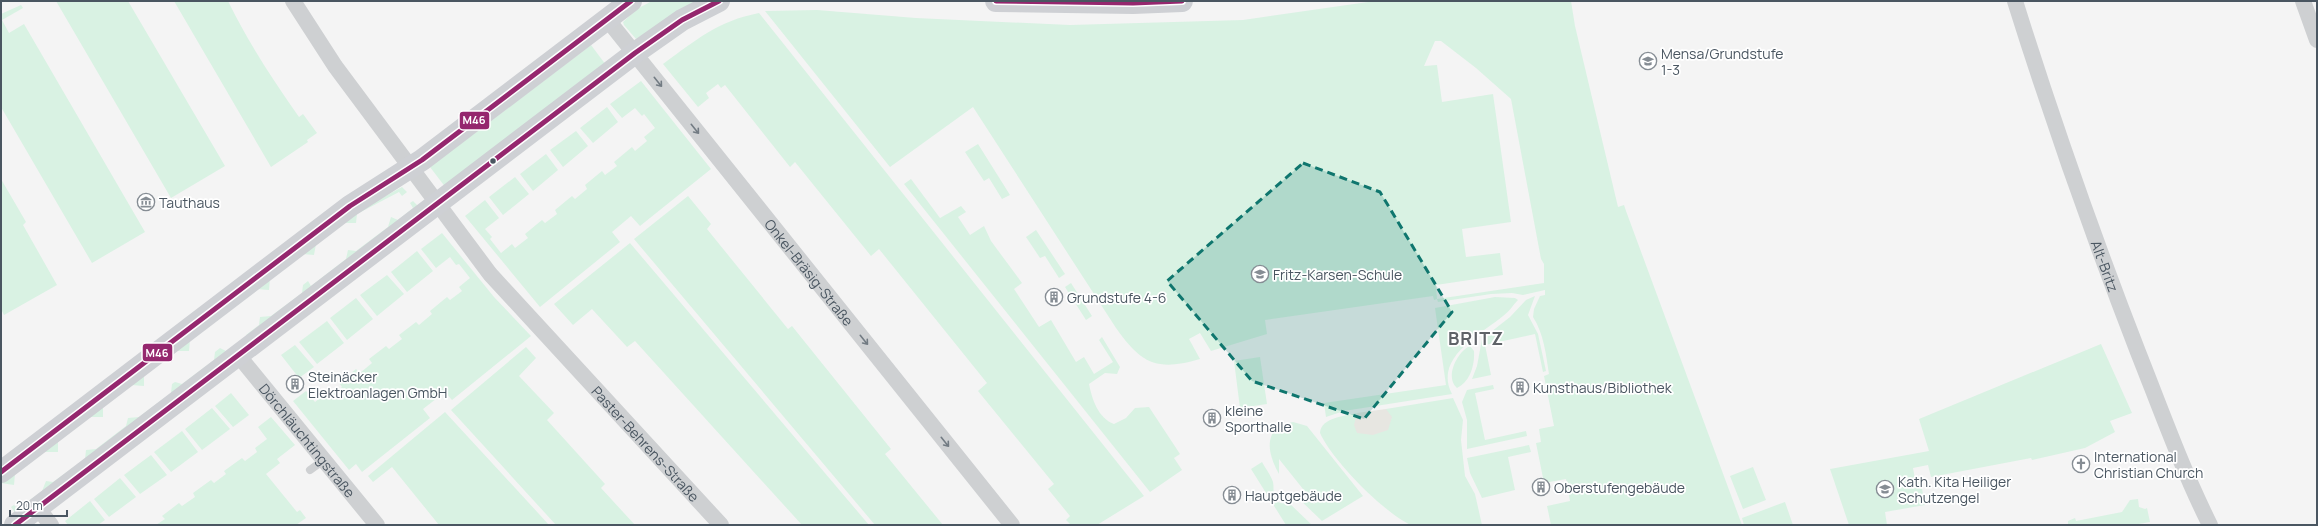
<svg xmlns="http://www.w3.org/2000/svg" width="2318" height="526" font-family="Manrope,sans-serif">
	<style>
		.green { fill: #d9f2e3; fill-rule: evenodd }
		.sand { fill: #e7e6e1 }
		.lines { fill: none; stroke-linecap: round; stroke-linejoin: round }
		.lane { stroke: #ced0d2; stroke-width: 8 }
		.street { stroke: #ced0d2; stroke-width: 16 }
		.secondary { stroke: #ced0d4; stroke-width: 22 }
		.bus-1-casing { stroke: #fff; stroke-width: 8 }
		.bus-1 { stroke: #95276e; stroke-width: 5 }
		.oneway { stroke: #727b83 }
		.marked { fill: #0f766e; fill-opacity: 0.2; stroke: #0f766e; stroke-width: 3; stroke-dasharray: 8 5; stroke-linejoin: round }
		.bus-dot { fill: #4a5661; stroke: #fff; stroke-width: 1.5 }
		.labels { text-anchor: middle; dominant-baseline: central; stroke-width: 3.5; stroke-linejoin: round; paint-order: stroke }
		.poi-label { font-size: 14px; fill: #4a5661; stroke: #fff; text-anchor: start }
		.street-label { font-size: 14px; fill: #4a5661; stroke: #fff }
		.district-label { font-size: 18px; font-weight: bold; letter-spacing: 1px; fill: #5f6368; stroke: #fff }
		.line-badge { stroke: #fff; stroke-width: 1.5 }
		.badge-label { font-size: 11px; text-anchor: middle; font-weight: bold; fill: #fff }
	</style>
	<rect width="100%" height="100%" fill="#f4f4f4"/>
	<path class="green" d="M56,1H128L225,166L171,198Z
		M174,1H228C248,42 273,80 299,117L303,114L317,133L307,140L308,142L271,167Z
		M652,1H700L636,39L624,25L623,22L637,9Z
		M1375,1H1571L1575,26L1618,207L1624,205L1626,211L1742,525H1551L1547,506L1570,501L1566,479L1544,483L1536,443L1541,442L1539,429L1554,426L1544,376L1549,374C1546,355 1544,334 1533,317L1534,309L1540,296L1545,295V290L1523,295L1512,293L1491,294L1438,302L1437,299L1434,300L1433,296L1265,320L1267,334L1211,351L1200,333L1189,339L1200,359C1156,372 1141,363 1116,328L973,107L890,167L765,11L817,10L916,18L1070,25L1243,20ZM1441,41L1476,68L1511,99L1541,259L1544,264V283L1437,299L1436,285L1503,275L1500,253L1466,257L1462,229L1511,222L1493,94L1442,102L1437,65L1424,66L1435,41Z
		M21,5L23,8L2,20L9,33L24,24L145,232L92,263L1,107V14Z
		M759,13L1144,496L1097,525H1068L1070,524L1066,520L1070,516L1048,489L1054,484L978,391L987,383L879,249L871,256L795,162L790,167L725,85L721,88L718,84L706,93L709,98L698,107L663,64C696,40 718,21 759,13Z
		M591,45L606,65L446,188L430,167Z
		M641,81L711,169L640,226L631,216L612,232L620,242L540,307L465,216L485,200L499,218L485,229L492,237L490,239L501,253L512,244L515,248L528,238L525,234L542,220L545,223L557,214L555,210L572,196L575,199L587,189L585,185L602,171L605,175L617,166L614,162L632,147L635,151L647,141L644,137L655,128L644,114L642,116L635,108L622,118L610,104Z
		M607,107L618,122L593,143L580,128Z
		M576,131L588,146L563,167L550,150Z
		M978,144L1010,195L1002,199L989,178L984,181L965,152Z
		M546,154L558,170L533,191L520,174Z
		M515,177L529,194L503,215L489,197Z
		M1,179L26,222L23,225L57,285L4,315L1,309Z
		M911,179L940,218L961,206L966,212L958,217L970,235L984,226L991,241L1022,283L1014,289L1039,327L1051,320L1076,362L1084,357L1094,374L1113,362L1099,340L1102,337L1120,367L1117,374L1105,373L1089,384C1092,399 1098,418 1114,424L1126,418L1135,408L1149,407L1180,454L1174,458L1182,470L1150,492L904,184Z
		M402,187L407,192L402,196L399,192L357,214L356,223H343L316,244L314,255L302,254L270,278L269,290L256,289L356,212Z
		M688,196L711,224L707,229L788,329L792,326L891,449L885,454L943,525H875L634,239Z
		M413,201L419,207L248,337L246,335L259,325L260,317L271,316L302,293L303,285L308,281L311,286L346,259L348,250L356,251L388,227L391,217L398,220L413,208L410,203Z
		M1036,230L1065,274L1059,278L1045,256L1040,258L1026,237Z
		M442,233L494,297L531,336L452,400L445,392L423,409L430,418L362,472L356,464L349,470L293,401L306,391L315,402L326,393L329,397L342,387L339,383L356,369L360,373L372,363L369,359L386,346L389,349L402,339L399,335L416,322L419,325L432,314L430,311L447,297L450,300L462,291L459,287L470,278L459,264L456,265L450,257L436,268L421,249Z
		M630,243L869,525H802L635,341L627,347L592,309L573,325L554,304Z
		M417,251L433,271L407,292L391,272Z
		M387,275L404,294L377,316L360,295Z
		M1071,283L1092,316L1086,320L1065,287Z
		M1535,296L1528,315L1538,334L1546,371L1543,372L1535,334L1485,345L1491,375L1472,379L1477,366L1482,339L1510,317L1526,300Z
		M1495,297L1515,298L1518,300C1513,305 1509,312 1503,316C1481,334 1433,358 1452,394L1344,411L1326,417L1324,403L1446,385L1435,308Z
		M356,298L373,319L347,340L330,318Z
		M327,321L344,343L317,364L299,342Z
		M190,340L189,351H176L144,375V386L131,385L103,406V417H90L58,441V452H44L15,474L14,485L1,483V480Z
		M239,341L17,515L11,507L14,505L18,509L42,491L46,481L53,482L85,459L86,450L96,449L126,426L128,418L139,417L171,393L172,384L175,382L182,384L214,360L215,352L220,348L226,351Z
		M2101,344L2132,413L2110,421L2115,432L2085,448L2032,460L2031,458L1931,477L1928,465L1913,468L1915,479L1920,478L1925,505L1885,512L1887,525H1849L1830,469L1929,451L1919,419Z
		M295,345L314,367L299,378L281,355Z
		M1470,346L1474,351C1475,365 1470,382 1457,388C1444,377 1458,351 1470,346Z
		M526,347L536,358L519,376L554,413L547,420L605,484L601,488L635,525H556L451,410Z
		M1260,357L1267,404L1240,408L1234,361Z
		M1493,385L1494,389L1475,393L1485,440L1526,431L1527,436L1467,449V420L1462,402L1467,390Z
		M231,393L249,415L233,427L215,406Z
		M1453,398L1463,420L1461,440L1465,476L1475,494L1482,525H1411C1384,513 1332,460 1320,433C1321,417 1346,416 1357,413L1356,417L1386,411V409Z
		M212,408L230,429L202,450L185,429Z
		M445,412L539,514L549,525H439L392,467L373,482L368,476Z
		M271,417L295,445L277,459L280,463L266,474L297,512L300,510L306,518L296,525H156L165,519L162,516L179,503L182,506L195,497L193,493L211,480L214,483L226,474L224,471L242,458L245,461L257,452L255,448L267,439L258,427Z
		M1293,422L1307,426L1363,496L1322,521L1297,497L1315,504L1279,459V474C1267,453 1262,427 1293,422Z
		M182,431L198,452L171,472L154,452Z
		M1529,445L1531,452L1508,457L1515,490L1482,498L1470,473L1467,458Z
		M151,455L167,475L140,494L124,475Z
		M1262,462C1265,468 1271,475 1273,482C1275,491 1269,506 1289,503L1312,525H1286L1251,469Z
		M1753,467L1766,500L1743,509L1730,476Z
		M120,478L136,497L109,517L94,499Z
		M2138,499L2139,507L2145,509L2147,508L2150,522L2133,525H2068V521L2075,518L2076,521L2122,512L2130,500Z
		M90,501L105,520L98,525H68L65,521Z
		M1785,502L1793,525H1744L1742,518Z"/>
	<path class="sand" d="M1386,409L1392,417L1388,430L1373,435L1357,433L1354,425L1357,413Z"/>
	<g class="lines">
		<path class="lane" d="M310,470L324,460"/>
		<g class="street">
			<path id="s1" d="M293,1L335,66L490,274L721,525"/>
			<path id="s2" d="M2015,1C2052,119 2093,236 2138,352C2161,410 2182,469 2210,525"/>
			<path d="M2303,1L2317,40"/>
			<path id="s3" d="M607,19L1012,525"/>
			<path id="s4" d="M238,355L377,525"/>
			<path d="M38,508L51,525"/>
		</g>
		<path class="secondary" d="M996,1L1133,3L1182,1
			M1,472L350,206L422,160L631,1
			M15,525L635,53L682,20L719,1"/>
		<defs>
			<path id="bus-1" d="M996,1L1133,3L1182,1
				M1,472L350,206L422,160L631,1
				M15,525L635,53L682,20L719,1"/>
		</defs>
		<use href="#bus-1" class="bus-1-casing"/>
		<use href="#bus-1" class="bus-1"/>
	</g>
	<defs><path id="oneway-shaft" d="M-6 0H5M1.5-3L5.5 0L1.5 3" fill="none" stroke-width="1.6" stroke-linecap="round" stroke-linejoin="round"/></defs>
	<g class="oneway">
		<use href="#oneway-shaft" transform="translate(658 82) rotate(51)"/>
		<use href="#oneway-shaft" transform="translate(695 129) rotate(51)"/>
		<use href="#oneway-shaft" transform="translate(864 340) rotate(51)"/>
		<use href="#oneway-shaft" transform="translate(945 442) rotate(51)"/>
	</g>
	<path class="marked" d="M1303,163L1380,192L1452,312L1364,419L1252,381L1167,281Z"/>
	<defs>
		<symbol id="school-ring" viewBox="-11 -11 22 22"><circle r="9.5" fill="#fff" stroke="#868d94" stroke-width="1.5"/><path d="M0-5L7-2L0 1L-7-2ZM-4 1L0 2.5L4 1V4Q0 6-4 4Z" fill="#868d94"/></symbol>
		<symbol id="museum-ring" viewBox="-11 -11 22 22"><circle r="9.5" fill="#fff" stroke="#868d94" stroke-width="1.5"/><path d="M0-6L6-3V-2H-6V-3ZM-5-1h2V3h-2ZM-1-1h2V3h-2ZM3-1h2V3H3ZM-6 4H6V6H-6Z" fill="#868d94"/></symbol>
		<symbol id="building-ring" viewBox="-11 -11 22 22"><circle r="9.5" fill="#fff" stroke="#868d94" stroke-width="1.5"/><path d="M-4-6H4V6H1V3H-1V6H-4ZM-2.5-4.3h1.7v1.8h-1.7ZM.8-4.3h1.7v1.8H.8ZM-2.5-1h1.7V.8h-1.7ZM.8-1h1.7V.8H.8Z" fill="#868d94"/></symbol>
		<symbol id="church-ring" viewBox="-11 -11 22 22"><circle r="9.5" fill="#fff" stroke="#868d94" stroke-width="1.5"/><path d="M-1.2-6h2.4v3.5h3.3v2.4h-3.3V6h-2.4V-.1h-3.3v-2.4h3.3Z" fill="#868d94"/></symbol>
	</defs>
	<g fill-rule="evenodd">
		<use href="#school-ring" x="1638" y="51" width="20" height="20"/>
		<use href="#museum-ring" x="136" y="192" width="20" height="20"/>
		<use href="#school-ring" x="1250" y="264" width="20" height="20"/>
		<use href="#building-ring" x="1044" y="287" width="20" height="20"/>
		<use href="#building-ring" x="285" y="374" width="20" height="20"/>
		<use href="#building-ring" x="1510" y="377" width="20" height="20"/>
		<use href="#building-ring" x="1202" y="408" width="20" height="20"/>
		<use href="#church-ring" x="2071" y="454" width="20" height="20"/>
		<use href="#building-ring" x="1531" y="477" width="20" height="20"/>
		<use href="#school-ring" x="1875" y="479" width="20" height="20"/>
		<use href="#building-ring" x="1222" y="485" width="20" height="20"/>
	</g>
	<circle class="bus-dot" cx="493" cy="161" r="3.5"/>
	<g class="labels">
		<g class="poi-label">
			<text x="1661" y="53">Mensa/Grundstufe<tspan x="1661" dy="16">1-3</tspan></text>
			<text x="159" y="202">Tauthaus</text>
			<text x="1273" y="274">Fritz-Karsen-Schule</text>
			<text x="1067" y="297">Grundstufe 4-6</text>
			<text x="308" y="376">Steinäcker<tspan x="308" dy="16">Elektroanlagen GmbH</tspan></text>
			<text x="1533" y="387">Kunsthaus/Bibliothek</text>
			<text x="1225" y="410">kleine<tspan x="1225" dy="16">Sporthalle</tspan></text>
			<text x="2094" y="456">International<tspan x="2094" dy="16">Christian Church</tspan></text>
			<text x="1898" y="481">Kath. Kita Heiliger<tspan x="1898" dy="16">Schutzengel</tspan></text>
			<text x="1554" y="487">Oberstufengebäude</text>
			<text x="1245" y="495">Hauptgebäude</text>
		</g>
		<g class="street-label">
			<text stroke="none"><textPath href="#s2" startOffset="280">Alt-Britz</textPath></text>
			<text stroke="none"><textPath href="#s3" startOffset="324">Onkel-Bräsig-Straße</textPath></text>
			<text stroke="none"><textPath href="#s4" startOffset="110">Dörchläuchtingstraße</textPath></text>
			<text stroke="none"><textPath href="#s1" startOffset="567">Paster-Behrens-Straße</textPath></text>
		</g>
		<g class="district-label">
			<text x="1476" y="338">BRITZ</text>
		</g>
	</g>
	<g class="line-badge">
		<rect x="459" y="111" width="31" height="19" rx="4" fill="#95276e"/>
		<rect x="142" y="343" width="31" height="19" rx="4" fill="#95276e"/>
	</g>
	<g class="badge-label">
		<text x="474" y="124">M46</text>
		<text x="157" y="357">M46</text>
	</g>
	<rect width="2318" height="526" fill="none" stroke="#4a5661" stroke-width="4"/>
	<path d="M10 510v6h57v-6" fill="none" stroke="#4a5661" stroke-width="2"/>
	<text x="16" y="510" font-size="12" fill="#4a5661" stroke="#ffffff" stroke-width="3" paint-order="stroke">20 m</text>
</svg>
